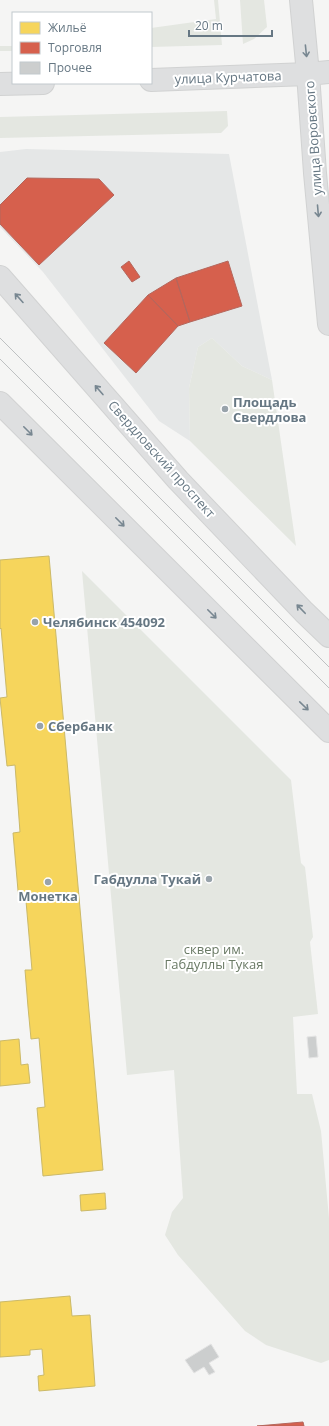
<svg xmlns="http://www.w3.org/2000/svg" width="329" height="1426" font-family="'Open Sans',sans-serif">
	<style>
		.built { fill: #e5e7e7 }
		.green { fill: #e4e7e1 }
		.homes { fill: #f6d55c; stroke: #cbb968 }
		.shops { fill: #d6604d; stroke: #b4675d }
		.building { fill: #cccece; stroke: #e4e4e4 }
		.lines { fill: none; stroke-linecap: round; stroke-linejoin: round }
		.major-casing { stroke: #d1d2d2; stroke-width: 24 }
		.major { stroke: #dedfe0; stroke-width: 22 }
		.tram { stroke: #bfc1c2; stroke-width: 1 }
		.oneway { stroke: #788791 }
		.poi-dot { fill: #98a3ab; stroke: #fff; stroke-width: 1.5 }
		.labels { text-anchor: middle; dominant-baseline: central; stroke-width: 4; stroke-linejoin: round; paint-order: stroke }
		.street-label { font-size: 13px; fill: #667783; stroke: #fff }
		.poi-label { font-size: 13px; font-weight: bold; fill: #667783; stroke: #fff; text-anchor: start }
		.park-label { font-size: 13px; fill: #6a7a65; stroke: #fff }
	</style>
	<rect width="100%" height="100%" fill="#f5f5f4"/>
	<path class="built" d="M26,149L229,154L272,380L242,366L212,338L198,347L189,388L190,441L159,421L43,272L0,227V152Z"/>
	<path class="green" d="M214,0H218L222,45L151,47V28L216,19Z
		M240,0H264L267,27L254,39L243,44Z
		M0,46H13V51H0Z
		M227,111L228,126L221,133L0,138V117Z
		M212,338L242,366L272,380L296,546L190,441L189,388L198,347Z
		M82,571L291,780L301,863L305,867L313,937L310,942L318,1014L293,1017L297,1094H312L321,1131L329,1218V1360L321,1363L266,1345L245,1331L178,1255L165,1235L172,1212L183,1198L174,1070L127,1075Z"/>
	<path class="homes" d="M49,556L103,1170L43,1176L37,1108L45,1107L39,1038L31,1039L28,1007L25,970H32L26,901L19,902L13,833L20,832L15,765L7,766L0,698L7,697L1,628L0,629V560Z
		M19,1039L21,1065L28,1064L30,1083L0,1086V1041Z
		M105,1193L106,1209L81,1211L80,1195Z
		M70,1296L72,1316L90,1315L95,1386L39,1391L38,1376L44,1375L42,1349L30,1350V1355L0,1357V1302Z"/>
	<path class="shops" d="M27,178L99,179L114,195L39,265L0,224V205Z
		M129,261L140,277L132,282L121,267Z
		M228,261L242,306L190,322L176,278Z
		M176,278L190,322L178,326L148,295Z
		M148,295L178,326L136,373L104,343Z
		M303,1422L304,1426H257Z"/>
	<path class="building" d="M316,1036L318,1057L309,1058L307,1037Z
		M211,1344L219,1357L209,1363L215,1372L209,1375L204,1367L194,1373L185,1360Z"/>
	<g class="lines">
		<defs>
			<path id="major" d="M301,0L308,74L315,173L329,324
				M151,80L308,74L329,72
				M0,84L43,83
				M0,277L178,480L304,612L329,636
				M0,403L329,731"/>
		</defs>
		<use href="#major" class="major-casing"/>
		<use href="#major" class="major"/>
		<path class="tram" d="M0,338L329,667
			M0,359L329,688"/>
	</g>
	<defs><path id="oneway-shaft" d="M-6 0H5M1.5-3L5.5 0L1.5 3" fill="none" stroke-width="1.6" stroke-linecap="round" stroke-linejoin="round"/></defs>
	<g class="oneway">
		<use href="#oneway-shaft" transform="translate(306 51) rotate(84)"/>
		<use href="#oneway-shaft" transform="translate(318 211) rotate(85)"/>
		<use href="#oneway-shaft" transform="translate(19 298) rotate(-132)"/>
		<use href="#oneway-shaft" transform="translate(99 390) rotate(-131)"/>
		<use href="#oneway-shaft" transform="translate(28 431) rotate(45)"/>
		<use href="#oneway-shaft" transform="translate(120 522) rotate(45)"/>
		<use href="#oneway-shaft" transform="translate(301 609) rotate(-134)"/>
		<use href="#oneway-shaft" transform="translate(212 614) rotate(45)"/>
		<use href="#oneway-shaft" transform="translate(304 706) rotate(44)"/>
	</g>
	<g class="poi-dot">
		<circle cx="225" cy="409" r="4"/>
		<circle cx="35" cy="622" r="4"/>
		<circle cx="40" cy="726" r="4"/>
		<circle cx="209" cy="879" r="4"/>
		<circle cx="48" cy="882" r="4"/>
	</g>
	<g class="labels">
		<g class="street-label">
			<text transform="translate(228 77) rotate(-2)">улица Курчатова</text>
			<text transform="translate(313 138) rotate(-94)">улица Воровского</text>
			<text transform="translate(162 459) rotate(48)">Свердловский проспект</text>
		</g>
		<g class="poi-label">
			<text x="233" y="402">Площадь<tspan x="233" dy="15">Свердлова</tspan></text>
			<text x="43" y="622">Челябинск 454092</text>
			<text x="48" y="726">Сбербанк</text>
			<text x="201" y="879" text-anchor="end">Габдулла Тукай</text>
			<text x="48" y="896" text-anchor="middle">Монетка</text>
		</g>
		<g class="park-label">
			<text x="214" y="949">сквер им.<tspan x="214" dy="15">Габдуллы Тукая</tspan></text>
		</g>
	</g>
	<rect x="12" y="12" width="140" height="72" fill="#ffffff" stroke="#c2c9cd"/>
	<rect x="20" y="22" width="20" height="12" fill="#f6d55c" stroke="#c2c9cd"/>
	<text x="48" y="32" font-size="12" fill="#667783">Жильё</text>
	<rect x="20" y="42" width="20" height="12" fill="#d6604d" stroke="#c2c9cd"/>
	<text x="48" y="52" font-size="12" fill="#667783">Торговля</text>
	<rect x="20" y="62" width="20" height="12" fill="#cccece" stroke="#c2c9cd"/>
	<text x="48" y="72" font-size="12" fill="#667783">Прочее</text>
	<path d="M189 30v6h83v-6" fill="none" stroke="#667783" stroke-width="2"/>
	<text x="195" y="30" font-size="12" fill="#667783" stroke="#ffffff" stroke-width="3" paint-order="stroke">20 m</text>
</svg>
